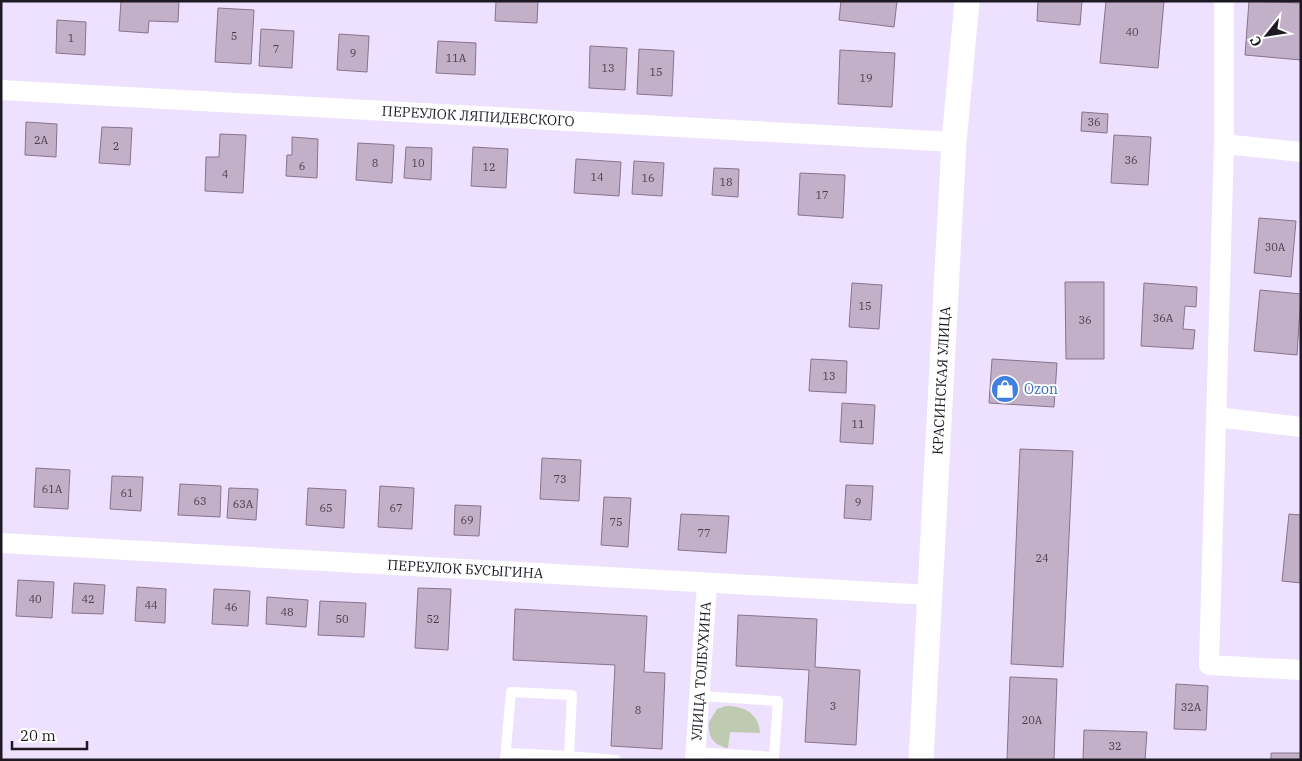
<svg xmlns="http://www.w3.org/2000/svg" width="1302" height="761" font-family="'IBM Plex Serif',serif">
	<style>
		.green { fill: #bfcbb1 }
		.building { fill: #c2afc8; stroke: #87748c }
		.lines { fill: none; stroke-linecap: round; stroke-linejoin: round }
		.service { stroke: #fff; stroke-width: 10 }
		.minor { stroke: #fff; stroke-width: 20 }
		.tertiary { stroke: #fff; stroke-width: 25 }
		.labels { text-anchor: middle; dominant-baseline: central; stroke-width: 4; stroke-linejoin: round; paint-order: stroke }
		.number-label { font-size: 11px; fill: #473f4d }
		.street-label { font-size: 14px; fill: #1e1a24; stroke: #fff }
		.shop-label { font-size: 14px; fill: #366cbe; stroke: #fff; text-anchor: start }
	</style>
	<rect width="100%" height="100%" fill="#ede1ff"/>
	<path class="green" d="M726,706C744,706 759,713 760,733L730,732L728,748C713,745 708,737 709,722L717,709Z"/>
	<path class="building" d="M121,1H179L178,22L149,21L148,33L119,31Z
		M496,1H538L537,23L495,21Z
		M841,1H897L894,27L839,20Z
		M1038,1H1082L1080,25L1037,21Z
		M1106,1H1164L1158,68L1100,63Z
		M1249,1L1301,3V60L1245,55Z
		M218,8L254,10L251,64L215,62Z
		M57,20L86,22L85,55L56,53Z
		M261,29L294,31L292,68L259,66Z
		M339,34L369,36L367,72L337,70Z
		M438,41L476,43L475,75L436,73Z
		M590,46L627,48L625,90L589,88Z
		M639,49L674,51L672,96L637,94Z
		M840,50L895,53L892,107L838,104Z
		M1082,112L1108,114L1107,133L1081,131Z
		M26,122L57,124L56,157L25,155Z
		M102,127L132,128L130,165L99,163Z
		M220,134L246,135L243,193L205,191L206,157H219Z
		M1114,135L1151,137L1148,185L1111,183Z
		M292,137L318,139L317,178L286,176L287,155H292Z
		M358,143L394,145L392,183L356,180Z
		M406,147L432,148L431,180L404,178Z
		M473,147L508,149L506,188L471,186Z
		M576,159L621,162L619,196L574,193Z
		M634,161L664,163L662,196L632,194Z
		M714,168L739,169L738,197L712,195Z
		M800,173L845,175L843,218L798,215Z
		M1259,218L1296,221L1291,277L1254,273Z
		M1065,282H1104V359H1066Z
		M852,283L882,285L879,329L849,327Z
		M1144,283L1197,287L1196,307L1185,306L1183,329L1195,330L1193,349L1141,346Z
		M1260,290L1301,294L1297,355L1254,351Z
		M811,359L847,361L846,393L809,391Z
		M992,359L1057,363L1054,407L989,403Z
		M842,403L875,405L873,444L840,442Z
		M1020,449L1073,451L1063,667L1011,664Z
		M542,458L581,460L579,501L540,499Z
		M36,468L70,470L68,509L34,507Z
		M112,476L143,477L141,511L110,509Z
		M180,484L221,486L220,517L178,515Z
		M846,485L873,486L871,520L844,518Z
		M380,486L414,488L412,529L378,527Z
		M229,488L258,489L256,520L227,518Z
		M308,488L346,490L344,528L306,525Z
		M604,497L631,498L628,547L601,545Z
		M455,505L481,506L479,536L454,535Z
		M681,514L729,516L726,553L678,550Z
		M1289,514L1301,515V583L1282,581Z
		M18,580L54,582L52,618L16,616Z
		M74,583L105,585L103,614L72,613Z
		M137,587L166,589L165,623L135,621Z
		M418,588L451,589L448,650L415,648Z
		M214,589L250,591L248,626L212,624Z
		M267,597L308,600L306,627L266,624Z
		M320,601L366,603L364,637L318,635Z
		M515,609L647,616L644,672L665,673L662,749L611,746L615,665L513,660Z
		M738,615L817,619L815,667L860,670L856,745L805,742L809,670L736,666Z
		M1010,677L1057,679L1054,760H1007Z
		M1176,684L1208,686L1206,730L1174,729Z
		M1084,730L1147,732L1145,760H1083Z
		M1271,753H1301V760H1271Z"/>
	<g class="lines">
		<path class="service" d="M695,752L774,757L778,701L700,696
			M506,753L569,756
			M505,760L511,692L572,695L569,756L616,760"/>
		<g class="minor">
			<path d="M1224,1V144L1209,665L1301,670"/>
			<path id="s1" d="M1,90L954,142"/>
			<path d="M1224,144L1301,152"/>
			<path d="M1216,417L1301,427"/>
			<path id="s2" d="M1,543L930,595"/>
			<path id="s3" d="M695,760L707,584"/>
		</g>
		<path class="tertiary" id="s4" d="M921,760L954,142L967,1"/>
	</g>
	<defs>
		<symbol id="shop-disc" viewBox="-11 -11 22 22"><circle r="9.5" fill="#3f7fe0" stroke="#fff"/><path d="M-5-2.5h2.3a2.7 3.5 0 0 1 5.4 0H5L5.5 6h-11ZM-1.5-2.5h3a1.5 2.3 0 0 0-3 0Z" fill="#fff"/></symbol>
	</defs>
	<g fill-rule="evenodd">
		<use href="#shop-disc" x="989" y="373" width="32" height="32"/>
	</g>
	<g class="labels">
		<g class="number-label">
			<text x="1132" y="32">40</text>
			<text x="234" y="36">5</text>
			<text x="71" y="38">1</text>
			<text x="276" y="49">7</text>
			<text x="353" y="53">9</text>
			<text x="456" y="58">11А</text>
			<text x="608" y="68">13</text>
			<text x="656" y="72">15</text>
			<text x="866" y="78">19</text>
			<text x="1094" y="122">36</text>
			<text x="41" y="140">2А</text>
			<text x="116" y="146">2</text>
			<text x="1131" y="160">36</text>
			<text x="375" y="163">8</text>
			<text x="418" y="163">10</text>
			<text x="302" y="166">6</text>
			<text x="489" y="167">12</text>
			<text x="225" y="174">4</text>
			<text x="597" y="177">14</text>
			<text x="648" y="178">16</text>
			<text x="726" y="182">18</text>
			<text x="822" y="195">17</text>
			<text x="1275" y="247">30А</text>
			<text x="865" y="306">15</text>
			<text x="1163" y="318">36А</text>
			<text x="1085" y="320">36</text>
			<text x="829" y="376">13</text>
			<text x="858" y="424">11</text>
			<text x="560" y="479">73</text>
			<text x="52" y="489">61А</text>
			<text x="127" y="493">61</text>
			<text x="200" y="501">63</text>
			<text x="858" y="502">9</text>
			<text x="243" y="504">63А</text>
			<text x="326" y="508">65</text>
			<text x="396" y="508">67</text>
			<text x="467" y="520">69</text>
			<text x="616" y="522">75</text>
			<text x="704" y="533">77</text>
			<text x="1042" y="558">24</text>
			<text x="35" y="599">40</text>
			<text x="88" y="599">42</text>
			<text x="151" y="605">44</text>
			<text x="231" y="607">46</text>
			<text x="287" y="612">48</text>
			<text x="342" y="619">50</text>
			<text x="433" y="619">52</text>
			<text x="833" y="706">3</text>
			<text x="1191" y="707">32А</text>
			<text x="638" y="710">8</text>
			<text x="1032" y="720">20А</text>
			<text x="1115" y="746">32</text>
		</g>
		<g class="street-label">
			<text stroke="none"><textPath href="#s1" startOffset="478">ПЕРЕУЛОК ЛЯПИДЕВСКОГО</textPath></text>
			<text stroke="none"><textPath href="#s4" startOffset="380">КРАСИНСКАЯ УЛИЦА</textPath></text>
			<text stroke="none"><textPath href="#s2" startOffset="465">ПЕРЕУЛОК БУСЫГИНА</textPath></text>
			<text stroke="none"><textPath href="#s3" startOffset="89">УЛИЦА ТОЛБУХИНА</textPath></text>
		</g>
		<g class="shop-label">
			<text x="1024" y="389">Ozon</text>
		</g>
	</g>
	<rect width="1302" height="761" fill="none" stroke="#1e1a24" stroke-width="5"/>
	<g transform="translate(1267 35) rotate(240)" stroke="#ffffff" stroke-width="4" paint-order="stroke">
	<path d="M0-4L9 19L0 12L-9 19Z" fill="#1e1a24"/>
	<text y="-8" font-size="14" font-weight="bold" text-anchor="middle" fill="#1e1a24">С</text>
	</g>
	<path d="M12 741v8h75v-8" fill="none" stroke="#1e1a24" stroke-width="2.5"/>
	<text x="20" y="741" font-size="15" fill="#1e1a24" stroke="#ffffff" stroke-width="4" paint-order="stroke">20 m</text>
</svg>
